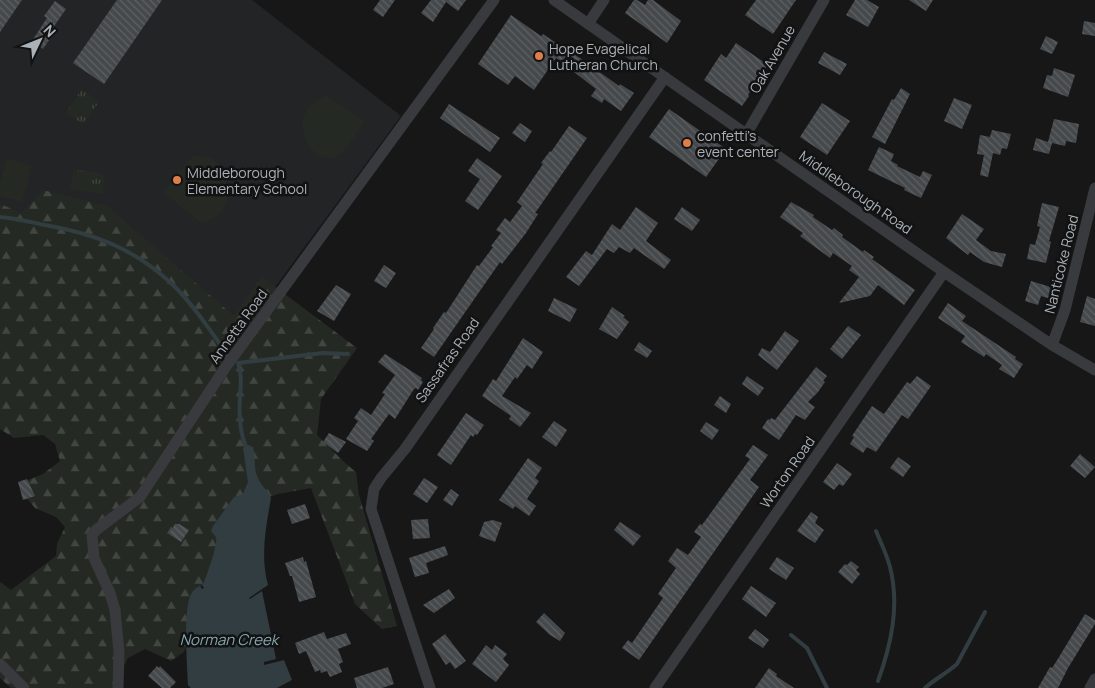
<svg xmlns="http://www.w3.org/2000/svg" width="1095" height="688" font-family="Manrope,sans-serif">
	<style>
		.built { fill: #232425 }
		.forest { fill: url(#forest-firs) }
		.park { fill: url(#park-tufts) }
		.garden { fill: #242a23 }
		.water { fill: #313d40 }
		.lines { fill: none; stroke-linecap: round; stroke-linejoin: round }
		.stream { stroke: #313d40; stroke-width: 4 }
		.building { fill: url(#building-back-hatch) }
		.street { stroke: #383a3d; stroke-width: 11 }
		.poi-dot { fill: #de7e49; stroke: #121213; stroke-width: 2 }
		.labels { text-anchor: middle; dominant-baseline: central; stroke-width: 5; stroke-linejoin: round; paint-order: stroke }
		.poi-label { font-size: 14px; fill: #aab2b7; stroke: #121213; text-anchor: start }
		.street-label { font-size: 14px; fill: #aab2b7; stroke: #121213 }
		.water-label { font-size: 15px; font-style: italic; fill: #85a7ae; stroke: #121213 }
	</style>
	<defs>
		<pattern id="forest-firs" width="22" height="20" patternUnits="userSpaceOnUse" patternTransform="scale(1.25)"><rect width="22" height="20" fill="#242a23"/><path d="M5 1l3.5 6h-7zM16 11l3.5 6h-7z" fill="#414641"/></pattern>
		<pattern id="park-tufts" width="24" height="20" patternUnits="userSpaceOnUse" patternTransform="scale(1.25)"><rect width="24" height="20" fill="#242a23"/><path d="M3 7l-1-3M5 7V3M7 7l1-3M15 17l-1-3M17 17v-4M19 17l1-3" fill="none" stroke="#414641"/></pattern>
		<pattern id="building-back-hatch" width="6" height="6" patternUnits="userSpaceOnUse" patternTransform="scale(1.25)"><rect width="6" height="6" fill="#46494b"/><path d="M-1 5l2 2M0 0l6 6M5-1l2 2" fill="none" stroke="#5e6163"/></pattern>
	</defs>
	<rect width="100%" height="100%" fill="#171718"/>
	<path class="built" d="M0,0H252L401,116L231,347L0,245Z"/>
	<path class="forest" d="M43,190L107,206L234,316L262,277L357,348L321,399L317,435L344,462L356,472L359,495L397,626L382,629L355,604L311,488L278,494L242,506L195,599L192,628L184,652L171,661L145,649L128,658L113,688H11L0,678V582L11,590L56,556L57,544L65,527L56,517L35,508L23,494L28,480L43,474L60,461L55,444L43,435L14,438L0,429V204L22,213Z"/>
	<path class="park" d="M82,89L99,102L83,124L66,113Z
		M74,170L98,172L105,176L102,194L70,188Z"/>
	<path class="garden" d="M326,96L365,121C359,129 347,150 339,155C312,169 289,123 312,104C316,100 322,98 326,96Z
		M193,156C199,157 208,156 213,159C231,172 235,203 216,217C212,220 206,221 201,223L163,192Z
		M7,158L32,166L22,202L0,196V182Z"/>
	<path class="water" d="M246,444L253,447C256,457 253,468 258,478C261,486 268,490 271,498C266,527 260,556 268,585L249,598L250,599L262,591L276,659L264,662V665L284,660L292,680L277,688H191L188,685C187,664 183,611 191,594C193,590 196,588 200,586L202,589L204,588L202,585C206,580 218,543 216,538C215,535 213,534 211,531L213,526L234,497L243,494L248,482L243,448Z"/>
	<g class="lines">
		<path class="stream" d="M0,217C15,218 30,222 45,225C96,234 135,249 173,285C193,304 209,329 225,351
			M245,444C240,431 239,412 240,398C241,384 242,376 238,363L323,353L348,354
			M876,531C881,543 887,555 890,567C900,606 891,645 878,681
			M791,635L807,648L827,688
			M925,688C935,679 947,673 957,664L985,612"/>
	</g>
	<path class="building" d="M0,0H22L0,32Z
		M117,0H162L104,84L73,63Z
		M380,0H395L383,17L373,10Z
		M431,0H466L458,11L446,2L433,22L421,13Z
		M634,0H637L645,5L648,0H653L681,21L667,43L625,13Z
		M756,0H796L773,34L745,15Z
		M855,0H867L879,7L868,27L846,15Z
		M909,0H933L926,11Z
		M55,1L66,9L50,32L53,34L43,49L32,41L47,18L44,16Z
		M511,15L541,36L543,34L572,54L573,53L619,86L620,84L634,93L621,111L604,99L602,103L591,96L596,89L556,58L534,90L515,76L508,85L478,64Z
		M1084,21L1095,23V36L1082,34Z
		M1046,36L1058,42L1052,54L1040,49Z
		M736,43L768,65L748,95L749,96L742,106L704,80L721,54L726,58Z
		M824,52L847,64L840,75L818,63Z
		M1054,68L1075,75L1068,97L1043,88L1047,75L1052,76Z
		M901,88L910,94L885,144L872,137L892,99L894,100Z
		M954,98L972,105L962,129L944,121Z
		M822,103L850,121L827,155L800,137Z
		M449,104L500,138L490,152L440,118Z
		M669,109L726,149L706,177L649,137Z
		M1054,119L1079,124L1076,143L1066,141L1065,146L1052,143L1049,154L1033,150L1036,138L1048,142Z
		M520,123L532,131L525,142L512,133Z
		M569,126L587,138L538,209L535,213L538,214L526,233L502,264L500,262L434,357L421,348L434,329L433,328L444,312L446,313L477,265L479,266L493,247L491,246L501,233L496,230L505,218L510,222L522,206L517,202L543,164L541,163L550,151L551,152Z
		M992,130L1011,134L1007,149L1002,148L1000,155L993,153L988,177L980,175L984,155L977,154L980,135L990,137Z
		M879,147L894,154L891,161L898,165L897,166L920,177L923,171L932,175L921,198L904,190L905,188L868,170Z
		M477,158L502,176L478,210L465,201L480,179L468,171Z
		M791,202L814,215L813,217L832,230L834,228L843,235L842,237L863,252L864,250L874,257L872,259L915,290L904,305L878,285L870,296L839,303L859,277L849,270L852,266L833,253L830,258L800,236L803,233L780,217Z
		M1042,203L1059,207L1049,241L1051,242L1046,263L1027,259L1030,244L1035,245L1040,227L1037,226Z
		M636,207L658,223L646,241L671,260L664,269L634,248L630,253L619,247L614,253L607,249L579,286L566,277L586,251L592,255L612,224L620,230Z
		M682,207L700,220L692,231L674,219Z
		M962,214L984,229L976,240L991,251L1006,254L1002,267L984,262L970,252L968,255L946,238Z
		M384,265L396,273L386,288L374,281Z
		M1031,281L1054,288L1051,299L1041,296L1038,305L1025,301Z
		M336,285L351,294L334,321L317,311Z
		M1087,296L1095,299V326L1080,322Z
		M554,298L577,309L570,322L548,311Z
		M948,303L966,316L962,321L1016,357L1015,359L1023,364L1014,378L999,369L1002,365L986,354L984,357L961,342L965,336L938,318Z
		M612,307L625,316L623,317L629,322L617,339L599,329Z
		M848,326L861,335L842,359L830,349Z
		M785,331L799,341L777,370L758,355L762,348L770,352Z
		M523,338L543,352L532,369L527,365L517,379L515,377L502,396L531,413L520,427L509,419L511,416L482,396L493,379L496,381Z
		M639,342L652,351L647,358L634,350Z
		M385,354L422,378L421,380L423,382L418,390L416,388L414,389L395,419L389,414L371,439L374,441L367,451L346,439L358,421L354,418L361,408L371,415L385,394L382,393L395,375L378,362Z
		M816,367L827,376L823,381L825,382L818,392L808,402L815,407L805,420L796,415L779,440L762,428L768,419L770,420L771,418L775,420Z
		M747,376L764,388L758,396L742,384Z
		M917,376L931,386L908,419L902,415L876,452L867,447L863,453L850,444L854,437L852,436L872,406L884,414L907,382L910,384Z
		M720,396L731,404L726,413L714,405Z
		M466,413L484,425L477,435L475,434L473,437L471,435L451,465L437,455Z
		M554,421L567,430L556,447L542,437Z
		M706,422L719,430L712,440L700,431Z
		M329,433L346,442L338,453L323,442Z
		M753,445L768,455L750,480L759,487L639,660L622,648L628,640L632,643L663,598L658,594L676,568L668,561L677,548L688,555L701,537L694,532L700,524L702,525L750,459L745,456Z
		M1080,454L1095,467L1085,478L1070,466Z
		M898,457L911,466L903,477L890,468Z
		M528,458L542,468L535,478L539,481L527,499L536,506L529,516L515,506L513,509L499,500Z
		M837,463L852,474L843,486L839,484L834,490L823,482Z
		M424,478L438,487L427,503L413,494Z
		M27,479L35,496L23,500L18,482Z
		M451,489L459,495L452,506L443,500Z
		M305,504L310,518L292,524L287,510Z
		M811,512L818,517L815,523L824,530L815,543L797,531Z
		M428,519L430,538L413,539L411,520Z
		M493,520L502,523L495,542L479,536L484,522Z
		M620,522L641,536L633,546L614,530Z
		M175,524H179L189,530L181,542L169,534Z
		M445,546L448,555L426,563L429,573L415,577L409,558Z
		M303,557L304,562L306,561L316,597L299,602L292,576H290L285,563Z
		M777,557L794,568L786,580L769,569Z
		M851,561L859,567L856,570L860,574L852,584L838,572L845,564L847,565Z
		M751,586L776,603L766,617L742,599Z
		M449,589L455,598L434,613L423,605Z
		M544,613L565,633L560,641L550,635L536,622Z
		M1085,614L1095,620V624L1068,668L1058,688H1038L1050,667L1052,668L1056,662Z
		M755,629L769,640L763,648L748,638Z
		M324,632L327,639L346,633L351,644L338,649L343,662L339,664L342,672L330,677L327,671L321,673L320,670L315,672L306,651L299,654L295,643Z
		M445,634L466,661L455,669L450,662L446,665L432,644Z
		M486,645L492,650L495,645L507,654L503,659L509,665L496,682L472,664Z
		M157,666L159,668L160,666L176,682L170,688H162L148,676Z
		M388,667L394,684L382,688H357L354,678Z
		M769,668L777,674L776,676L794,688H755Z"/>
	<g class="lines">
		<path class="street" d="M554,0L944,272L1052,345L1095,370
			M588,24L604,0
			M747,133L824,0
			M1052,345L1065,310L1095,188
			M0,664L24,688
			M118,688L119,652L115,610L110,593L94,558L92,535L96,530L140,497L225,368L494,0
			M430,688L371,509L374,489L381,478L405,449L665,77
			M655,688L944,272
			M1090,688L1095,679"/>
	</g>
	<g class="poi-dot">
		<circle cx="539" cy="56" r="5"/>
		<circle cx="687" cy="143" r="5"/>
		<circle cx="177" cy="180" r="5"/>
	</g>
	<g class="labels">
		<g class="poi-label">
			<text x="549" y="48">Hope Evagelical<tspan x="549" dy="16">Lutheran Church</tspan></text>
			<text x="697" y="135">confetti's<tspan x="697" dy="16">event center</tspan></text>
			<text x="187" y="172">Middleborough<tspan x="187" dy="16">Elementary School</tspan></text>
		</g>
		<g class="street-label">
			<text transform="translate(772 59) rotate(-60)">Oak Avenue</text>
			<text transform="translate(856 192) rotate(35)">Middleborough Road</text>
			<text transform="translate(1061 264) rotate(-76)">Nanticoke Road</text>
			<text transform="translate(238 326) rotate(-54)">Annetta Road</text>
			<text transform="translate(447 360) rotate(-55)">Sassafras Road</text>
			<text transform="translate(787 472) rotate(-55)">Worton Road</text>
		</g>
		<g class="water-label">
			<text x="229" y="639">Norman Creek</text>
		</g>
	</g>
	<g transform="translate(40 40) rotate(47)" stroke="#121213" stroke-width="4" paint-order="stroke">
	<path d="M0-4L9 19L0 12L-9 19Z" fill="#aab2b7"/>
	<text y="-8" font-size="14" font-weight="bold" text-anchor="middle" fill="#aab2b7">N</text>
	</g>
</svg>
